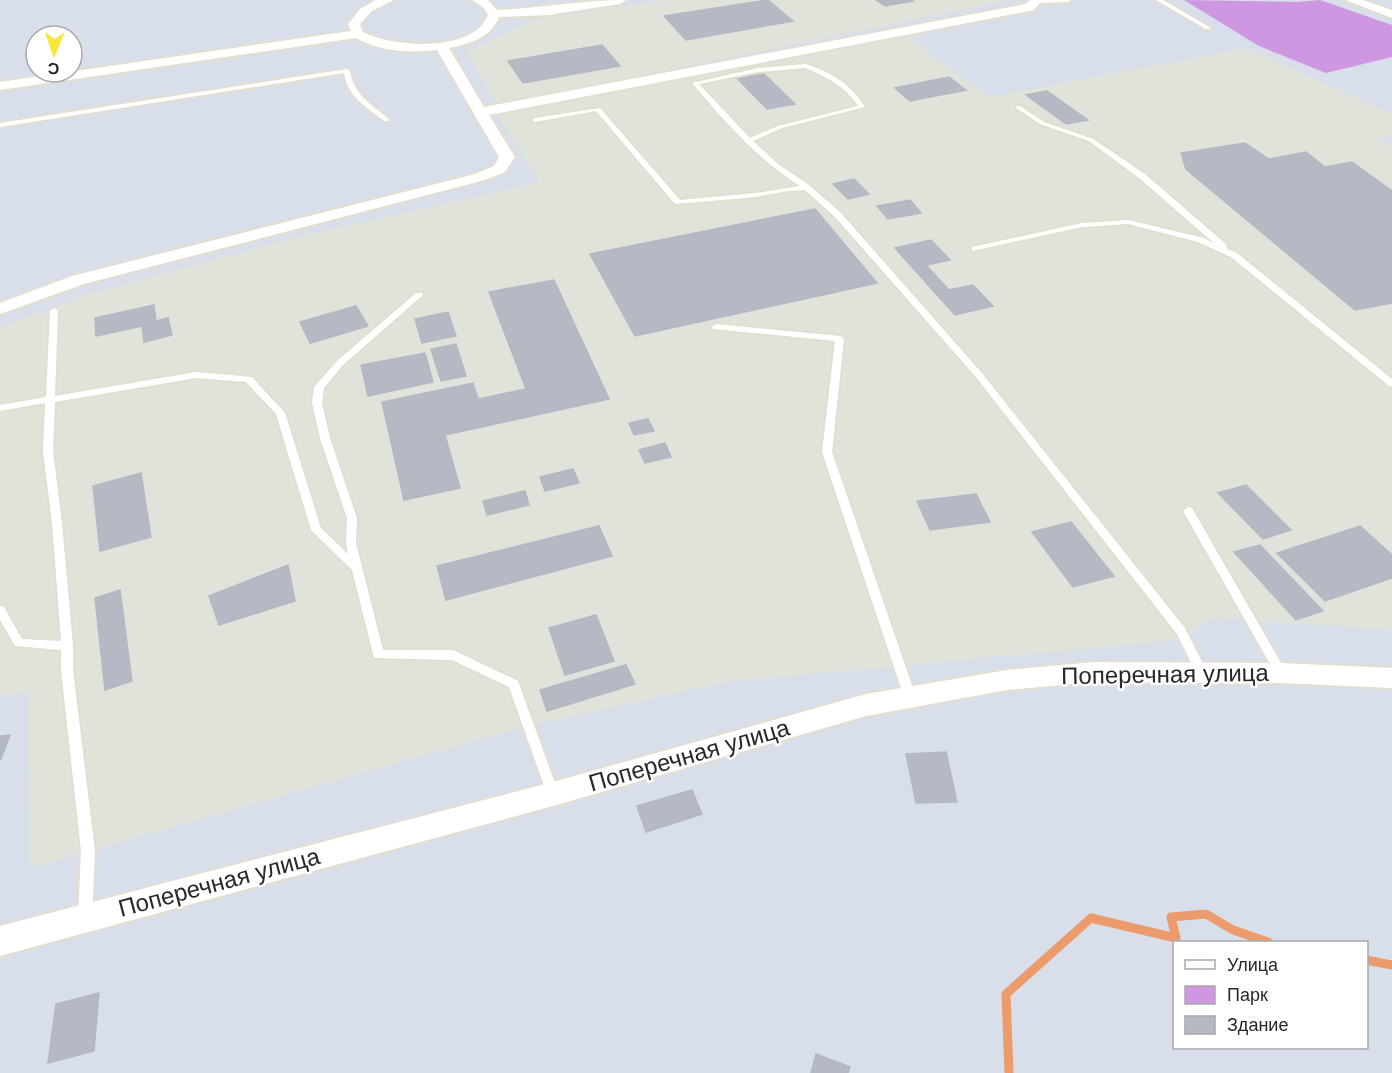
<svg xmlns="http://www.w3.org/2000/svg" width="1392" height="1073" font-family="Helvetica,sans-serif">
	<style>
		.industrial { fill: #dfe3da }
		.green { fill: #cf96e1 }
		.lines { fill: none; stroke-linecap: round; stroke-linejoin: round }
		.stream { stroke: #ec9b6d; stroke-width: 9 }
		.building { fill: #b6b8c3; stroke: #b3b8c5; stroke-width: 1.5 }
		.lane-casing { stroke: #e1dfcf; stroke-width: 4 }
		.street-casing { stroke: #e1dfcf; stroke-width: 4 }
		.lane { fill: #fff; fill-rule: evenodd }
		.street { fill: #fff; fill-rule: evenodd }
		.labels { text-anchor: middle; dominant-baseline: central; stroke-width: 5; stroke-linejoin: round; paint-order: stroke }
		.near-street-label { font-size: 24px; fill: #282828; stroke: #fff }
	</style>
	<rect width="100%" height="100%" fill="#d9dfea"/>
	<path class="industrial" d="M667,0H1010L497,104L466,52L532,20Z
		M907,36L989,97L1247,48L1392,114V136L1378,139L1392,147V630L1214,618L1179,640L727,682L528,726L29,868L28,690L0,697V328L85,295L293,238L540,182L497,114Z"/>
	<path class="green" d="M1184,0L1297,2L1320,0L1392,25V57L1326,73L1259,46Z"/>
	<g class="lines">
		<path class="stream" d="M1366,960L1392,965
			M1009,1073L1006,994L1091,918L1176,938L1171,917L1206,914L1233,930L1268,942"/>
	</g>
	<path class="building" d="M768,0L793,21L686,40L664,16Z
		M876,0H912L913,1L885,6Z
		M602,45L620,66L523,83L508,61Z
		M764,74L795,104L767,109L737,78Z
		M949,77L966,90L910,101L895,88Z
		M1047,91L1088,120L1066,124L1026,95Z
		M1245,143L1269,159L1306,152L1325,167L1352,162L1392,191V303L1355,310L1186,169L1181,153Z
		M854,179L869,194L848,199L833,184Z
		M910,200L921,213L888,219L877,206Z
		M815,209L877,283L635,336L590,254Z
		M931,240L950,260L926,265L949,290L973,285L993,306L955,315L895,248Z
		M554,280L609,399L445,435L460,488L404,500L382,402L473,383L478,399L526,389L489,292Z
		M154,305L156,321L168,318L172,335L144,342L142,326L96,336L95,318Z
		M356,306L368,326L310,343L300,322Z
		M448,312L456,336L422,343L415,319Z
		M456,344L466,376L441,381L431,349Z
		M425,353L433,382L368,396L361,365Z
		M648,419L654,431L634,435L629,423Z
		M665,443L671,457L645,463L639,450Z
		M573,469L579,483L545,491L540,477Z
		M141,473L151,537L100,551L93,486Z
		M1246,485L1291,530L1263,539L1218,493Z
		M525,491L529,505L487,515L483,501Z
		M976,494L990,522L930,530L917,501Z
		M1071,522L1114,576L1073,587L1032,532Z
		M599,526L612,556L446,600L437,566Z
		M1360,526L1392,555V578L1325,601L1277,553Z
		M1260,545L1323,611L1296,620L1234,552Z
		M288,565L295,601L219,625L209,596Z
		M120,590L132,681L105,690L95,598Z
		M596,615L614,661L565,675L549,628Z
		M626,665L635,684L547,711L540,690Z
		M10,735L1,759H0V736Z
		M946,752L957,802L916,803L906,754Z
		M692,790L702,814L646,832L637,806Z
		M99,993L94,1051L48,1063L56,1004Z
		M816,1054L850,1067L848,1073H811Z"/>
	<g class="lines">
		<defs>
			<path id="lane" d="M1034,0H1071L1068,2L1036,3Z
				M1156,0H1163L1211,28L1206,29Z
				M806,64C831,72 852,85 865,107L782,128L753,141L778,164L809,185L841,213L981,372L1185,628L1207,672L1205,675L1201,677L1197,675L1177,634L975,376L835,217L805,190L787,191L756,197L675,204L596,111L535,122L532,120L535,118L600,108L680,200L756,193L800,186C758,160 723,120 692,83L758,68ZM805,68C826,76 846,87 858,106L778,126L750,138L699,84L758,72Z
				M347,69L350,71C353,94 372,105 389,119V121H385C368,109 347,96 344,73L0,127V123Z
				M1016,106H1020L1044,122L1093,139L1145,174L1227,245V249L1237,253L1392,379V387L1389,386L1231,257L1198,242L1128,224L1082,227L972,251V247L1082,223L1128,220L1204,238L1215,244L1139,178L1089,141L1040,124L1016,108Z
				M416,293H422L423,295L343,365L324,388L322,403L330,438L357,518L356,543L383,650H453L518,681L559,794L558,798L553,800L548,798L547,794L509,687L452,660L374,658L352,570L311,530L276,414L246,382L196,378L55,402L53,451L62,523L73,646V670L95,851L92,918L90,923L85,925L80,923L78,918L81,851L61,670V650L15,646L0,620V606L4,607L22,639L61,641L52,523L43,451L45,403L0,411V405L46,397L50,311L54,308L58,311L55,396L196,372L252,377L285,413L321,528L348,554L346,543L347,518L320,438L312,403L314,387L337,361Z
				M716,324L840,336L844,339L832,452L916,697L914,701L910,702L906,701L904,697L822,452L835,341L713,329L712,327Z
				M1188,507L1192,508L1285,670L1287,673L1285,676L1281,678L1277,676L1183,511Z"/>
			<path id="street" d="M376,0H394L372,11L360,24L363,32C392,48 476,53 488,14L483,7L472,0H488L497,10C541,8 583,0 626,0L620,4L548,15L499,17C491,38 469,44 449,48L484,107L1026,4L1030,0H1042L1034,10L1030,11L489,115L515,157L505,172L485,180L84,284L0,314V303L72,276L475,174L494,166L499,157L437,50C410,53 381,52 356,38L0,90V82L351,31L348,24L360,9Z
				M1345,0H1363L1392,10V18Z
				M1094,662L1281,663L1392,668V688L1281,683L1094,682L1007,690L866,716L553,806L0,956V926L553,782L866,694L1007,670Z"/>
		</defs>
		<use href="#lane" class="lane-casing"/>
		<use href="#street" class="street-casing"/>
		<use href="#lane" class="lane"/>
		<use href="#street" class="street"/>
	</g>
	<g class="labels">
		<g class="near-street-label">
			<text transform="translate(1165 674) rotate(-1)">Поперечная улица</text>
			<text transform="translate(689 755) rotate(-16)">Поперечная улица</text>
			<text transform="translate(219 882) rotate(-15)">Поперечная улица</text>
		</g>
	</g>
	<rect x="1173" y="941" width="195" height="108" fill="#ffffff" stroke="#a9a9a9" stroke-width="1.5"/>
	<rect x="1185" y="960" width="30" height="9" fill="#ffffff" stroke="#a9a9a9" stroke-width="1.5"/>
	<text x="1227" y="971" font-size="18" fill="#282828">Улица</text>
	<rect x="1185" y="986" width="30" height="18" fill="#cf96e1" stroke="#a9a9a9" stroke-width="1.5"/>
	<text x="1227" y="1001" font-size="18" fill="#282828">Парк</text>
	<rect x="1185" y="1016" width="30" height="18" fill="#b6b8c3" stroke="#a9a9a9" stroke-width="1.5"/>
	<text x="1227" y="1031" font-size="18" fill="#282828">Здание</text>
	<g transform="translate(54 54) rotate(182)"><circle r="28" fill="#ffffff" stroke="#a9a9a9" stroke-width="1.5"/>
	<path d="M0-4.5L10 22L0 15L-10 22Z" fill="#f7e73a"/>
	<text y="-9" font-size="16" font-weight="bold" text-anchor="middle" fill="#282828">С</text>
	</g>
</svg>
